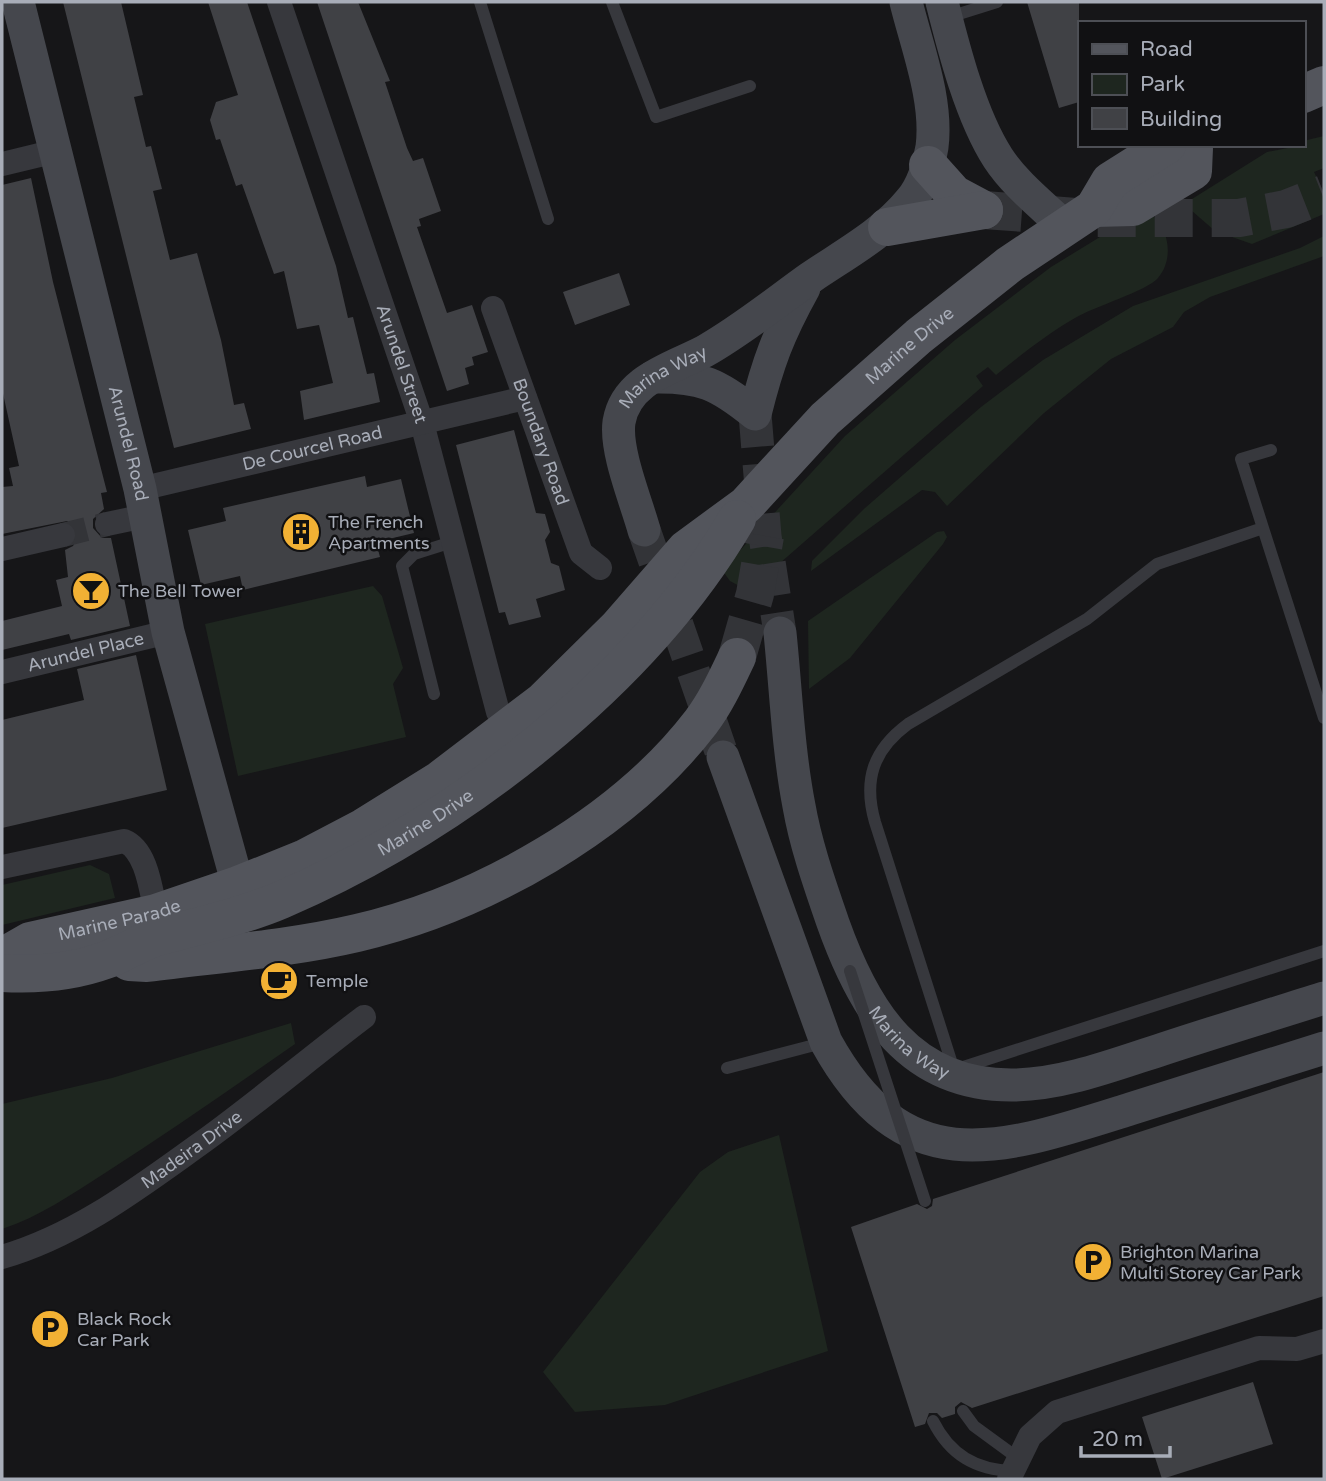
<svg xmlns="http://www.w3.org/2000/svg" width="1326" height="1481" font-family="'Varela Round',sans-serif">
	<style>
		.green { fill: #1e261f }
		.building { fill: #404145 }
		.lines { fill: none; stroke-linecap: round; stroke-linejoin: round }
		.street-tunnel { stroke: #333438; stroke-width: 24; stroke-dasharray: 24 12; stroke-linecap: butt }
		.secondary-tunnel { stroke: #333438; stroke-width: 33; stroke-dasharray: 33 17; stroke-linecap: butt }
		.primary-tunnel { stroke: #333438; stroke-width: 38; stroke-dasharray: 38 19; stroke-linecap: butt }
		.lane { stroke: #37383d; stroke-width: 12 }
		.street { stroke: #37383d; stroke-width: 24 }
		.secondary { stroke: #45474d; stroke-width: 33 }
		.primary { stroke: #53555c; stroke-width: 38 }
		.lane-bridge { stroke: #37383d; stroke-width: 12 }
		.labels { text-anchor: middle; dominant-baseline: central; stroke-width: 5; stroke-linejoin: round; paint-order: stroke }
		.street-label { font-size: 18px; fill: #a8adb8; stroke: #111113 }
		.poi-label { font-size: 18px; fill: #a8adb8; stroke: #111113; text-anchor: start }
	</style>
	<rect width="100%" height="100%" fill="#161618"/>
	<path class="green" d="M1324,136V168L1314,172L1324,193V214L1252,244L1215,231L1184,204L1267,152L1303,145V141Z
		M1144,210C1168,221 1176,257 1158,278C1147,291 1093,307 1075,318C1047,334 1021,355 996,375L988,367L976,376L983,386L757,583L745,589L730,581L722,570L845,436L955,340L1051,267Z
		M1324,236V256L1210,297L1184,312L1173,327L1111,359L1044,413L947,506L935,492L922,490L811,571L812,561L865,508L981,407L1043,360L1133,306L1300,248Z
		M944,531L947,537L943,544L850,658L809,689L808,621L937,532Z
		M373,586L382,596L403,668L393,684L406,737L238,776L205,624Z
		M90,865L109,874L115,898L2,925V885Z
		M291,1023L295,1044C232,1088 169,1132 105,1173C72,1194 39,1217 2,1229V1104L112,1078Z
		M779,1135L828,1351L665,1405L575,1412L543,1372L700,1172L728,1152Z"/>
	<path class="building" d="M63,2H121L143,95L134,97L146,147L151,146L162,189L153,191L170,260L197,253L221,340L234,405L244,403L251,429L174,448Z
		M208,2H247L336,266L348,318L353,317L367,374L374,373L380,402L304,420L300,391L333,383L319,325L297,329L284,271L274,274L242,184L236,186L220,139L216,140L210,120L216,102L238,95Z
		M317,2H358L390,81L385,82L407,148L413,161L423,158L441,211L419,219L421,226L417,227L447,313L472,305L488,352L472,357L474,365L465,368L469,384L447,391Z
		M1027,2H1079V102L1059,108Z
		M31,178L53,282L107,492L101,493L104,509L93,519V528L102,538H111L130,626L71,640L69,634L2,650V621L62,606L56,580L68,577L65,550L73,546L77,539L74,525L67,521L2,534V487L13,486L9,468L19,466L2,389V185Z
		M619,273L630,305L575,325L563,292Z
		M514,430L536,513L545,514L550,532L545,540L551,563L559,566L565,590L536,599L541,617L509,625L505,612L499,613L456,445Z
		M365,476L367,487L401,479L414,533L376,542L380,557L243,590L240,576L201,585L188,530L226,521L223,508Z
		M136,655L167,790L2,828V720L84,700L77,669Z
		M1324,1072V1296L972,1408L961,1402L955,1407V1414L942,1418L937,1413H929L925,1424L915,1427L851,1227L917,1204L927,1209L932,1206L933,1199Z
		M1253,1382L1273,1444L1162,1479L1142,1417Z"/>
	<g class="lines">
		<path class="street-tunnel" d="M63,535L107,524"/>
		<path class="secondary-tunnel" d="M755,414L765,536L780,633
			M644,530L723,757"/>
		<path class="primary-tunnel" d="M984,210L1091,218H1239L1286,209L1324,194
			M737,657L755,594L765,536"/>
		<path class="lane" d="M480,2L548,219
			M612,2L656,117L750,86
			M946,18L997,2
			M1263,528L1241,459L1271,450
			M434,694L402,566L414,554L452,542
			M1324,718L1263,528L1157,564L1087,619L908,724C873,750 863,780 875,822L954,1070L1324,951
			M727,1068L826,1042
			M963,1411L974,1426L1019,1459
			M933,1421C950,1455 976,1470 1013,1471"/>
		<g class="street">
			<path id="s1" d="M279,2L422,423L498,712L509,730"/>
			<path d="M2,164L56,151"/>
			<path id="s2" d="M493,308L581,553L600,568"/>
			<path id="s3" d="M140,489L525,398"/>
			<path d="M107,524L145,516"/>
			<path d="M2,549L63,535"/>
			<path id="s4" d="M2,672L168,632"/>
			<path d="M2,867L124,841C147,850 151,891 156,913"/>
			<path id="s5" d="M2,1257C78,1235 141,1186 204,1141C259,1101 310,1058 364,1017"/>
			<path d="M1009,1479L1030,1436L1057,1412L1259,1348L1297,1349L1324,1341"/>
		</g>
		<g class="secondary">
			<path id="s6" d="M18,2L140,489L168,632L238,885"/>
			<path d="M942,2C954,50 971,116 998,158C1015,184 1042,205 1065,227"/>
			<path d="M653,377C701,376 718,384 755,414C768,362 778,335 804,288"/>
			<path id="s7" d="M644,530C636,501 615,451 619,422C626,379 673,368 705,351C742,330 775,303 810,278C845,254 883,234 910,201C922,188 929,165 932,147C938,100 917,47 906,2"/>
			<path id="s8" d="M780,633C786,691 788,749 799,806C806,846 820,885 833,923C864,1010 909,1087 1015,1085C1065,1084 1116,1064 1163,1049C1217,1031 1271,1015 1324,998"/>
			<path d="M723,757L826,1042C905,1185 1000,1150 1130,1109C1195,1088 1260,1068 1324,1048"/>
		</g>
		<g class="primary">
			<path d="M1303,94L1324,85"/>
			<path d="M928,165L954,194L984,210"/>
			<path d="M1094,208L1133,207L1193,171L1194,148"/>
			<path d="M887,227L984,210"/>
			<path id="s9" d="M2,957L30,941L156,913L238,885L303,859L364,827L438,781L543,701L618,627L686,549L746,505L825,419L919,336L1010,264L1094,208L1110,181L1167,145"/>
			<path d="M129,962L147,963C216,954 289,949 357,933C482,904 623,824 701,722C716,702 726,680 737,657"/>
			<path id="s10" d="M2,973C36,975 73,972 106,960C123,954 137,944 154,938C196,926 241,917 281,900C455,825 641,683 737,519"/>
		</g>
		<path class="lane-bridge" d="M850,971L925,1201"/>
	</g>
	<defs>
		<symbol id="building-disc" viewBox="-11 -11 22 22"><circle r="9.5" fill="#f2b134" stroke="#111113"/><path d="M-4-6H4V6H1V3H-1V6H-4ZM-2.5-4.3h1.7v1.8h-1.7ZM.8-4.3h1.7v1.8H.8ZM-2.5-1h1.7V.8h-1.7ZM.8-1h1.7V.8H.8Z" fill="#111"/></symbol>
		<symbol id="bar-disc" viewBox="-11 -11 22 22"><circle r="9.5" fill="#f2b134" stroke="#111113"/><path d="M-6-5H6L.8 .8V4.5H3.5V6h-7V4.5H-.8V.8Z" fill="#111"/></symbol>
		<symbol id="cafe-disc" viewBox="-11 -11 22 22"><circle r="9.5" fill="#f2b134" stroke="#111113"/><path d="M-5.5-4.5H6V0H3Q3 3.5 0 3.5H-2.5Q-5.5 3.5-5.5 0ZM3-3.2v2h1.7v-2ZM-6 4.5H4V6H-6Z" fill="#111"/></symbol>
		<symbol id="parking-disc" viewBox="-11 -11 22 22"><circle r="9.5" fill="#f2b134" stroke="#111113"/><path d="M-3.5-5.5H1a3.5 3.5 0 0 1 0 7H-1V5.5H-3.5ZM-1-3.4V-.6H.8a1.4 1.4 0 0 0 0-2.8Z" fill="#111"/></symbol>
	</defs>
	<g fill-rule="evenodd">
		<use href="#building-disc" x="279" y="510" width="44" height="44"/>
		<use href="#bar-disc" x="69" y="569" width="44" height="44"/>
		<use href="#cafe-disc" x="257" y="959" width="44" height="44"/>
		<use href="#parking-disc" x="1071" y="1240" width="44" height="44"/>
		<use href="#parking-disc" x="28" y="1307" width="44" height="44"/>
	</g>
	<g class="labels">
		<g class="street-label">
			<text stroke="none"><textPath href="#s9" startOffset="1118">Marine Drive</textPath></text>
			<text stroke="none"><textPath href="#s1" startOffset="382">Arundel Street</textPath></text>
			<text stroke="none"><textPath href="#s7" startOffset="178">Marina Way</textPath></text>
			<text stroke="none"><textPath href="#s2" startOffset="142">Boundary Road</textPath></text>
			<text stroke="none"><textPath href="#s6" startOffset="455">Arundel Road</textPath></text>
			<text stroke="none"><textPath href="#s3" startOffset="177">De Courcel Road</textPath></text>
			<text stroke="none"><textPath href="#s4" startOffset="86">Arundel Place</textPath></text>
			<text stroke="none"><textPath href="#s10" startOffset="455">Marine Drive</textPath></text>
			<text stroke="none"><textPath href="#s9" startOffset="124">Marine Parade</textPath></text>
			<text stroke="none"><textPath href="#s8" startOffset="441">Marina Way</textPath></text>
			<text stroke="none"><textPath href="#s5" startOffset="219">Madeira Drive</textPath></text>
		</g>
		<g class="poi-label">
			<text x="328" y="522">The French<tspan x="328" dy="21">Apartments</tspan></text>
			<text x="118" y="591">The Bell Tower</text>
			<text x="306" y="981">Temple</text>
			<text x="1120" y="1252">Brighton Marina<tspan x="1120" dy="21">Multi Storey Car Park</tspan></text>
			<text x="77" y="1319">Black Rock<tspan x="77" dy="21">Car Park</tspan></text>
		</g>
	</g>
	<rect width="1326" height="1481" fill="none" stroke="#a8adb8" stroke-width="7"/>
	<rect x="1078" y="21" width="228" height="126" fill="#111113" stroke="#4d4f55" stroke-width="2"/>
	<rect x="1092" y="44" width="35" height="10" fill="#53555c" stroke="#4d4f55" stroke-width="2"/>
	<text x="1140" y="56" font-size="21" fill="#a8adb8">Road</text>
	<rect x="1092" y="74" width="35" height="21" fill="#1e261f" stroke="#4d4f55" stroke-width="2"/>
	<text x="1140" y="91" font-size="21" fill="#a8adb8">Park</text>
	<rect x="1092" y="108" width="35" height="21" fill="#404145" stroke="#4d4f55" stroke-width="2"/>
	<text x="1140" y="126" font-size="21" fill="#a8adb8">Building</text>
	<path d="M1081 1446v10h89v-10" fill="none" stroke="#a8adb8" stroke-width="3.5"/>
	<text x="1092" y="1446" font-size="21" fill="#a8adb8" stroke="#111113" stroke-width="5" paint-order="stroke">20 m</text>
</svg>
